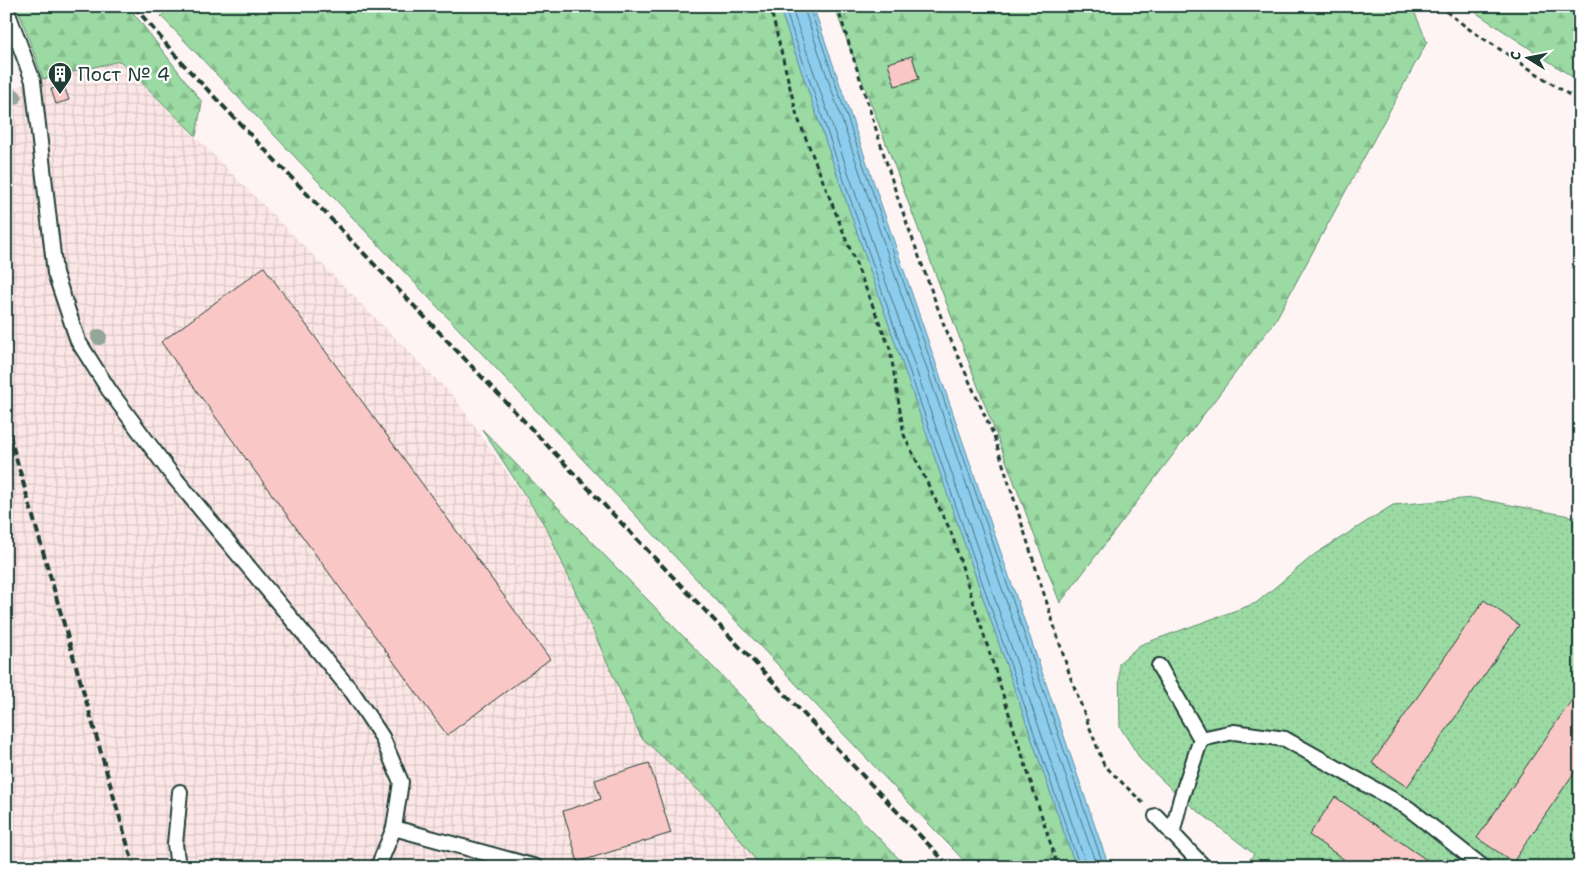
<svg xmlns="http://www.w3.org/2000/svg" width="1586" height="873" font-family="'Shantell Sans',sans-serif">
	<style>
		.industrial { fill: url(#industrial-grid) }
		.grass { fill: url(#grass-dots); stroke: #5d8c6c }
		.forest { fill: url(#forest-firs); stroke: #5d8c6c }
		.water { fill: #8ccced; stroke: #6093a3 }
		.lines { fill: none; stroke-linecap: round; stroke-linejoin: round }
		.shore { stroke: #4b767e; stroke-width: 1 }
		.building { fill: #f9c8c6; stroke: #1f3d34 }
		.service-casing { stroke: #1f3d34; stroke-width: 18 }
		.path { stroke: #1f3d34; stroke-width: 3; stroke-dasharray: 5 4; stroke-linecap: butt }
		.service { stroke: #fff; stroke-width: 14 }
		.rail { stroke: #1f3d34; stroke-width: 4; stroke-dasharray: 8 4; stroke-linecap: butt }
		.tree { fill: #94a59a }
		.labels { text-anchor: middle; dominant-baseline: central; stroke-width: 4.5; stroke-linejoin: round; paint-order: stroke }
		.poi-label { font-size: 19px; fill: #1f3d34; stroke: #fff; text-anchor: start }
	</style>
	<defs>
		<pattern id="industrial-grid" width="8" height="8" patternUnits="userSpaceOnUse" patternTransform="scale(1.25)"><rect width="8" height="8" fill="#fce7e6"/><path d="M0 4h8M4 0v8" fill="none" stroke="#d8c7c6"/></pattern>
		<pattern id="grass-dots" width="8" height="8" patternUnits="userSpaceOnUse" patternTransform="scale(1.25)"><rect width="8" height="8" fill="#9bdaa3"/><path d="M2 2h.1M6 6h.1" fill="none" stroke="#85bc8d" stroke-width="1.8" stroke-linecap="round"/></pattern>
		<pattern id="forest-firs" width="22" height="20" patternUnits="userSpaceOnUse" patternTransform="scale(1.25)"><rect width="22" height="20" fill="#9bdaa3"/><path d="M5 1l3.5 6h-7zM16 11l3.5 6h-7z" fill="#85bc8d"/></pattern>
	</defs>
	<rect width="100%" height="100%" fill="#fef4f4"/>
	<filter id="ink" filterUnits="userSpaceOnUse"><feTurbulence type="fractalNoise" baseFrequency=".02" numOctaves="2"/><feDisplacementMap in="SourceGraphic" scale="10" xChannelSelector="R" yChannelSelector="G"/><feConvolveMatrix kernelMatrix="1 2 1 2 8 2 1 2 1" color-interpolation-filters="sRGB"/></filter>
	<g filter="url(#ink)">
		<path class="industrial" d="M120,61L454,397L547,529L641,737L713,804L761,867H6V91L33,81Z"/>
		<path class="grass" d="M1473,498L1575,517L1580,514V867H1244L1254,854L1181,798L1141,760L1120,727L1119,663L1140,645L1256,603L1315,554L1393,505Z"/>
		<path class="forest" d="M17,6H128L202,102L196,136L120,61L43,79Z
			M171,6H779L1076,867H970L161,16Z
			M834,6H1412L1427,42L1275,321L1060,603Z
			M1466,6H1569L1580,14V82Z
			M482,429L907,867H761L713,804L641,737L547,529Z"/>
		<path class="water" d="M779,6H813L1109,867H1076Z"/>
		<g class="lines">
			<path class="shore" d="M784,6L1080,867
				M791,6L1087,867
				M803,6L1097,867
				M809,6L1104,867"/>
		</g>
		<path class="building" d="M912,56L919,79L895,86L888,63Z
			M64,86L69,100L56,104L51,89Z
			M264,267L550,659L447,735L161,342Z
			M1484,600L1519,625L1407,787L1372,763Z
			M1580,688V764L1513,862L1477,838Z
			M649,763L671,833L578,862L563,811L601,799L595,780Z
			M1335,797L1437,867H1355L1309,835Z"/>
		<g class="lines">
			<defs>
				<path id="service" d="M6,8L33,81L55,273L78,341L109,390L169,471L353,693L382,737L401,782L394,828L378,867
					M1159,666L1201,739L1181,798L1172,834
					M1201,739L1234,732L1285,739L1408,808L1483,867
					M1156,816L1204,867
					M394,828L536,867
					M178,867L175,844L180,792"/>
			</defs>
			<use href="#service" class="service-casing"/>
			<path class="path" d="M770,6L797,116L890,349L904,435L951,532L1058,867
				M837,6L898,199L944,325L994,436L1070,676L1104,765L1143,803
				M1439,6L1469,29L1580,102"/>
			<use href="#service" class="service"/>
			<path class="rail" d="M134,6L182,63L950,867
				M6,423L134,867"/>
		</g>
		<g class="tree">
			<circle cx="14" cy="97" r="8"/>
			<circle cx="99" cy="337" r="8"/>
		</g>
	</g>
	<defs>
		<symbol id="building-pin" viewBox="-11 -11 22 30"><path d="M0 17L-7.5 6A9.5 9.5 0 1 1 7.5 6Z" fill="#1f3d34" stroke="#fff"/><path d="M-4-6H4V6H1V3H-1V6H-4ZM-2.5-4.3h1.7v1.8h-1.7ZM.8-4.3h1.7v1.8H.8ZM-2.5-1h1.7V.8h-1.7ZM.8-1h1.7V.8H.8Z" fill="#fff"/></symbol>
	</defs>
	<g fill-rule="evenodd">
		<use href="#building-pin" x="46" y="60" width="28" height="38"/>
	</g>
	<g class="labels">
		<g class="poi-label">
			<text x="78" y="74">Пост № 4</text>
		</g>
	</g>
	<rect width="1586" height="873" fill="none" stroke="#fff" stroke-width="25"/>
	<rect x="12" y="12" width="1561" height="848" fill="none" stroke="#1f3d34" stroke-width="2" filter="url(#ink)"/>
	<g transform="translate(1528 58) rotate(280)" stroke="#ffffff" stroke-width="4" paint-order="stroke">
	<path d="M0-4L9 19L0 12L-9 19Z" fill="#1f3d34"/>
	<text y="-8" font-size="14" font-weight="bold" text-anchor="middle" fill="#1f3d34">С</text>
	</g>
</svg>
